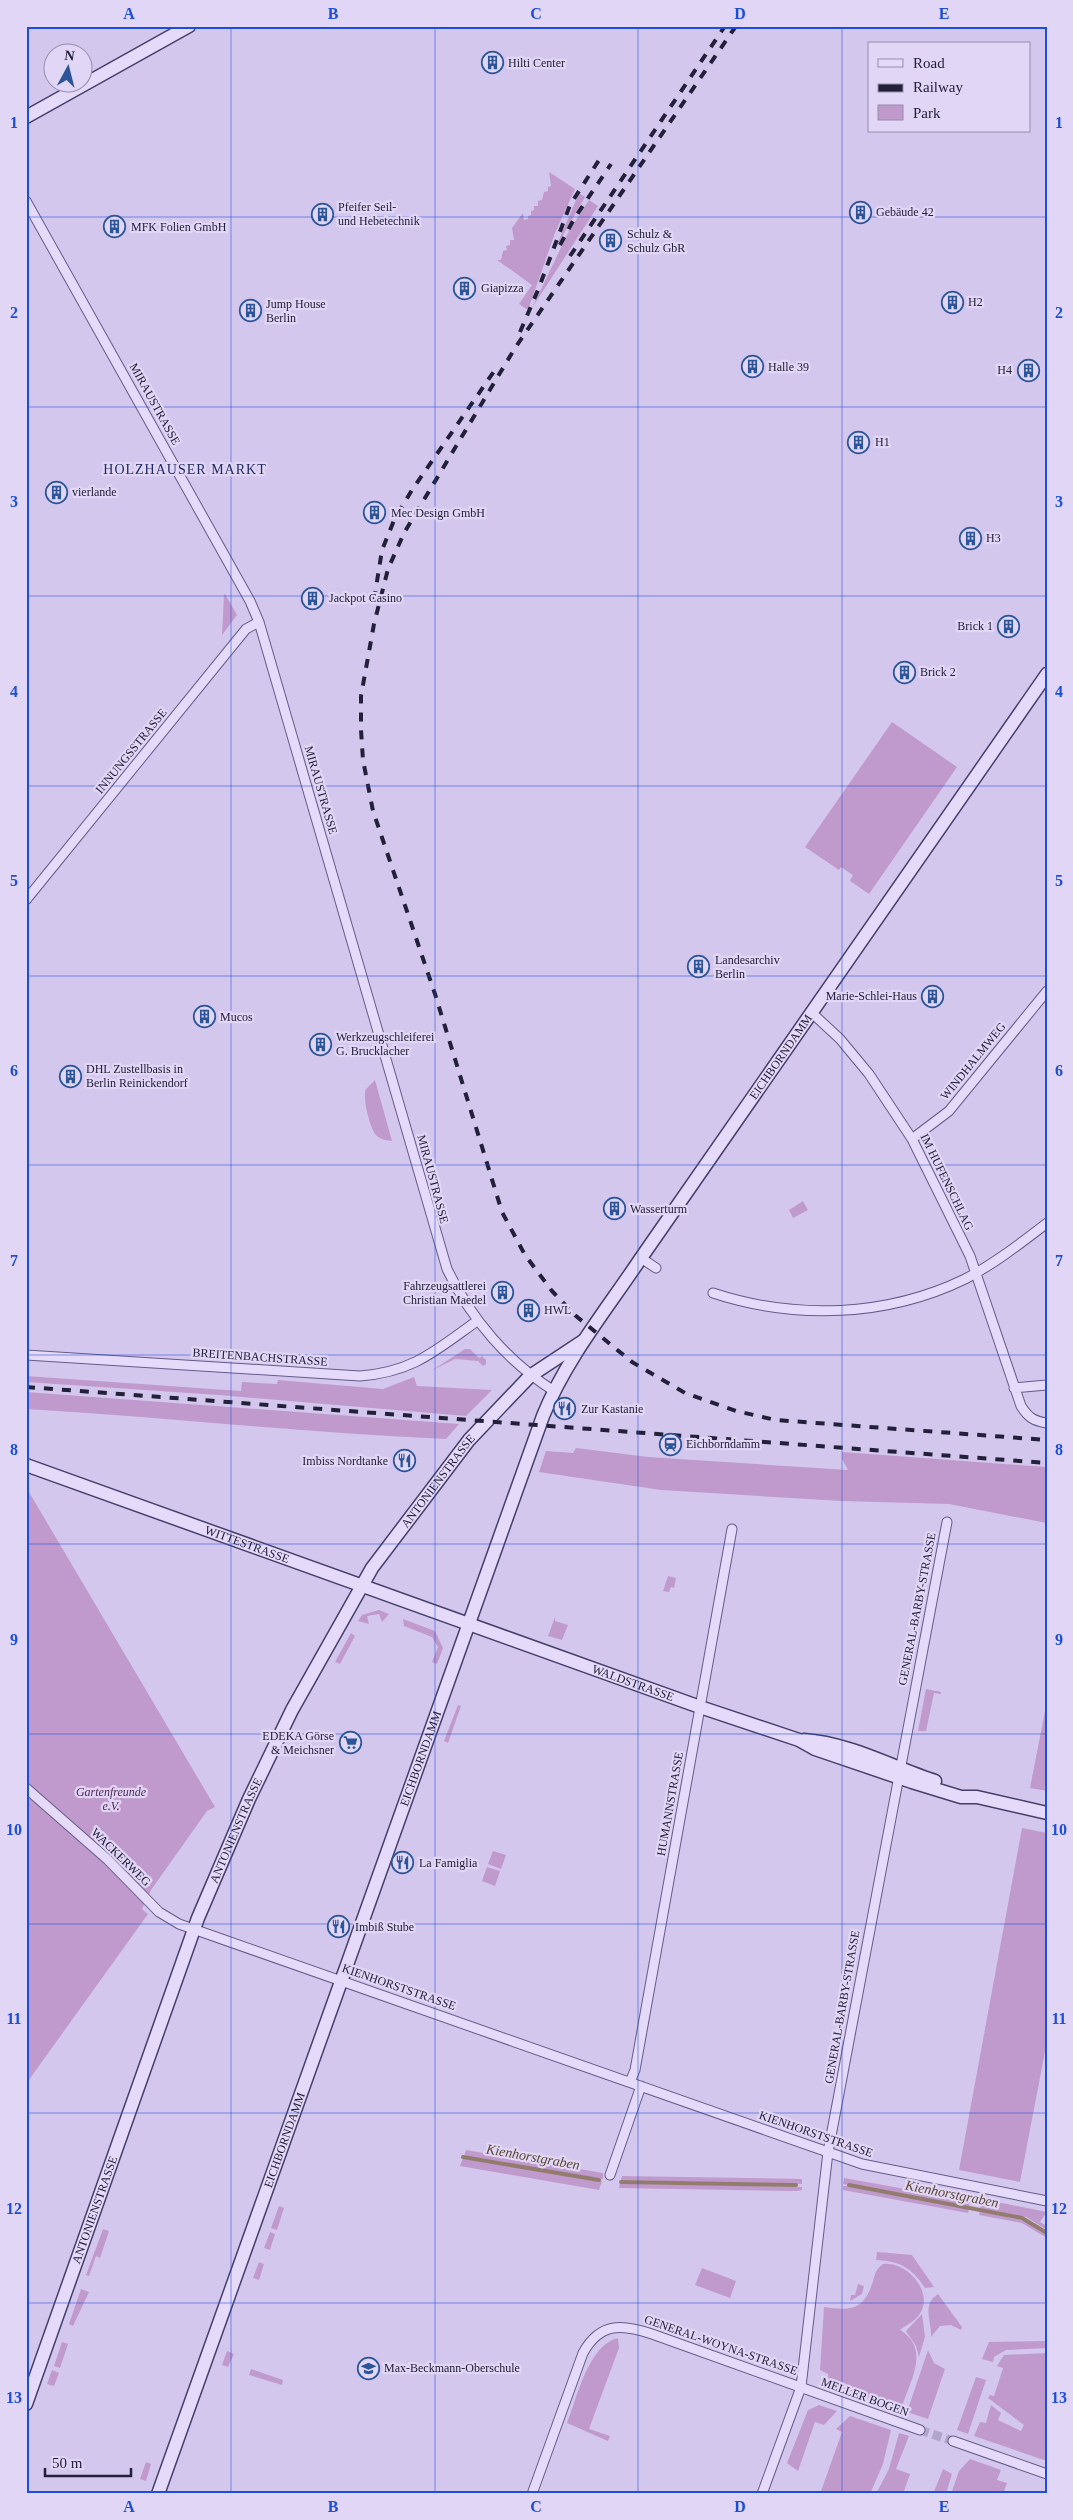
<svg xmlns="http://www.w3.org/2000/svg" width="1073" height="2520" font-family="Georgia,serif">
	<style>
		.green { fill: #c19acd }
		.lines { fill: none; stroke-linecap: round; stroke-linejoin: round }
		.stream { stroke: #917c6e; stroke-width: 4 }
		.street-tunnel { stroke: #b1a6ca; stroke-width: 9; stroke-dasharray: 9 4.5; stroke-linecap: butt }
		.street-casing { stroke: #645c8a; stroke-width: 11 }
		.secondary-casing { stroke: #453f6c; stroke-width: 15 }
		.street { stroke: #e5daf9; stroke-width: 9 }
		.secondary { stroke: #e5daf9; stroke-width: 12 }
		.rail { stroke: #23203a; stroke-width: 4; stroke-dasharray: 9 9; stroke-linecap: butt }
		.grid { fill: none; stroke: #1d4ed8; stroke-width: 1; stroke-opacity: 0.55 }
		.labels { text-anchor: middle; dominant-baseline: central; stroke-width: 4.5; stroke-linejoin: round; paint-order: stroke }
		.poi-label { font-size: 12px; fill: #23203a; stroke: #e1d6f6; text-anchor: start }
		.street-label { font-size: 12px; fill: #23203a; stroke: #e1d6f6 }
		.park-label { font-size: 12px; font-style: italic; fill: #512657; stroke: #e1d6f6 }
		.neighbourhood-label { font-size: 14px; letter-spacing: 1px; fill: #1f2a67; stroke: #e1d6f6 }
		.water-label { font-size: 14px; font-style: italic; fill: #5a482f; stroke: #e1d6f6 }
		.neatline { fill: none; stroke: #1d4ed8; stroke-width: 2 }
		.grid-label { font-size: 16px; text-anchor: middle; font-weight: bold; fill: #1d4ed8 }
	</style>
	<rect width="100%" height="100%" fill="#d4c7ee"/>
	<path class="green" d="M549,172L575,189L555,233L528,310L519,304L532,285L497,260H501L503,251L507,250L506,246L510,245V240H514L512,228L523,213L524,220L528,219V216L531,215V211L534,210V206H538V201L542,200L544,192L548,191V187L551,186Z
		M579,193L585,197L555,249Z
		M589,200L598,206L532,308L569,231Z
		M225,594L237,615L222,635L224,595Z
		M892,722L957,767L869,894L850,881L853,875L841,867L839,870L805,847Z
		M375,1080L392,1141C387,1140 381,1140 377,1136C370,1130 362,1097 366,1089Z
		M803,1201L808,1210L793,1218L789,1210Z
		M465,1349H470L479,1358L482,1356L486,1360V1364L483,1366L478,1361L455,1359L431,1371Z
		M26,1376L241,1391L242,1382L277,1384L278,1380L383,1389L414,1377L417,1386L492,1390L466,1416L219,1395L26,1382Z
		M26,1392L459,1424L446,1439C305,1433 166,1417 26,1409Z
		M576,1448L648,1457L848,1470L842,1459V1452L1047,1467V1523L949,1504L841,1501L661,1490L539,1472L546,1451L573,1453Z
		M26,1487L215,1807L207,1811L151,1890L142,1909L148,1914L26,2084Z
		M668,1576L676,1578L674,1588L671,1587L669,1592L663,1591Z
		M379,1610L389,1614L382,1622L379,1614L367,1616L369,1624L358,1621L362,1615Z
		M555,1617V1621L568,1625L562,1640L548,1636Z
		M403,1619L435,1631L443,1648L437,1664L432,1662L438,1647L432,1637L404,1626Z
		M351,1633L355,1636L340,1664L335,1662Z
		M926,1689L941,1692V1694L934,1693L926,1731H918Z
		M1047,1701V1791L1030,1788Z
		M458,1705L461,1706L448,1743L444,1741Z
		M1022,1828L1047,1833V2041L1020,2182L959,2170Z
		M493,1851L506,1855L501,1869L488,1864Z
		M487,1867L500,1871L495,1886L482,1881Z
		M466,2150L603,2173V2179L464,2156Z
		M463,2158L602,2181L599,2190L460,2166Z
		M622,2176L802,2179V2184L621,2180Z
		M844,2178L961,2199L970,2202L969,2206L843,2184Z
		M620,2183L646,2184L802,2187V2190L796,2191L619,2188Z
		M843,2186H850L969,2209L968,2213L843,2190Z
		M982,2199L1047,2212L1040,2222L1047,2226V2230L1026,2217L980,2209Z
		M279,2206L284,2208L277,2230L271,2228Z
		M980,2211L1025,2221L1047,2234V2238L1022,2223L979,2215Z
		M103,2229L109,2231L100,2258L96,2256L89,2276L86,2275Z
		M270,2232L275,2234L270,2250L264,2248Z
		M877,2252L912,2255L934,2287L925,2288C912,2268 900,2261 876,2260Z
		M259,2262L264,2264L259,2280L253,2278Z
		M883,2264C905,2261 931,2288 922,2310C917,2321 907,2324 900,2330C932,2349 909,2383 901,2409L829,2383L828,2374L820,2370L824,2307C852,2311 864,2310 873,2281C875,2274 876,2269 883,2264Z
		M702,2268L736,2281L730,2298L695,2285Z
		M858,2284L864,2286L862,2294L850,2301L851,2295H855Z
		M81,2289L89,2292L73,2326L69,2324Z
		M938,2294L962,2327L961,2330L951,2325L940,2326L931,2337C932,2321 921,2305 938,2294Z
		M922,2314L925,2337L919,2357L916,2346L906,2331Z
		M618,2338L619,2348L589,2429L610,2436L608,2441L567,2423C577,2398 588,2345 618,2338Z
		M1047,2341V2348L1006,2350L994,2357L993,2362L982,2359L989,2342Z
		M62,2342L68,2344L60,2368L54,2366Z
		M928,2350L934,2363L945,2369L928,2419L907,2412Z
		M227,2351L234,2354L228,2367L222,2365Z
		M1047,2353V2461L974,2436L980,2422L986,2423L991,2405L1001,2413L998,2420L1021,2431L1024,2425L988,2398L990,2395L994,2396L1003,2368L997,2366L1004,2355Z
		M251,2369L283,2380L282,2385L249,2375Z
		M52,2370L59,2373L54,2386L47,2384Z
		M976,2377L986,2380L968,2434L957,2430Z
		M819,2405L837,2411L824,2425L815,2422L798,2471L787,2463L808,2410Z
		M850,2416L891,2430L883,2464L870,2494H820L842,2432L836,2429Z
		M899,2433L909,2436L896,2469L910,2474L903,2494H876L889,2469Z
		M970,2459L1001,2470L997,2480L1007,2483L1003,2494H951L959,2471Z
		M146,2462L151,2464L146,2481L140,2479Z
		M943,2469L952,2474L946,2494H933Z"/>
	<g class="lines">
		<path class="stream" d="M463,2157L599,2180
			M621,2182L796,2185
			M849,2185L1022,2218L1047,2233"/>
		<path class="street-tunnel" d="M920,2430L953,2441"/>
		<defs>
			<path id="street" d="M26,201L250,601L259,622L447,1269C471,1319 508,1362 554,1391
				M26,900L246,629L259,622
				M812,1013L840,1039L869,1074L912,1139L970,1256L1021,1406C1028,1417 1033,1421 1047,1423
				M912,1139L949,1111L1047,991
				M641,1258L656,1268
				M713,1293C795,1320 887,1317 965,1279C994,1264 1021,1243 1047,1223
				M26,1355L360,1376C413,1372 435,1351 477,1321
				M1014,1388L1047,1385
				M26,1788L107,1859L159,1912L179,1924L862,2164L1047,2201
				M630,2082L635,2070L732,1529
				M610,2175L641,2086
				M953,2441L1047,2474
				M532,2494L583,2353C600,2322 622,2324 652,2334L920,2430
				M762,2494L801,2387L828,2152L947,1522"/>
			<g id="secondary">
				<path d="M26,117L189,26"/>
				<path id="s1" d="M26,1465L700,1707L799,1740L815,1749L912,1782L961,1797H977L1047,1813"/>
				<path d="M804,1740C849,1743 892,1767 935,1781"/>
				<path id="s2" d="M26,2404L198,1918L249,1799L292,1710L372,1568L469,1440L530,1376L583,1341"/>
				<path id="s3" d="M158,2494L543,1416C566,1359 607,1309 641,1258L1047,674"/>
			</g>
		</defs>
		<use href="#street" class="street-casing"/>
		<use href="#secondary" class="secondary-casing"/>
		<use href="#street" class="street"/>
		<use href="#secondary" class="secondary"/>
		<path class="rail" d="M736,26L515,348L404,533L388,569L374,624L361,696V730L363,760L373,811L435,994L502,1212L525,1255L552,1291L576,1316L632,1362L685,1393L736,1411L776,1420L1047,1440
			M560,245L574,219L611,164
			M570,256L725,26
			M520,332L538,290L570,205L601,157
			M374,600L382,550L395,518L412,490L497,367
			M26,1387L1047,1463"/>
	</g>
	<path class="grid" d="M231,26V2494M435,26V2494M638,26V2494M842,26V2494M26,217H1047M26,407H1047M26,596H1047M26,786H1047M26,976H1047M26,1165H1047M26,1355H1047M26,1544H1047M26,1734H1047M26,1924H1047M26,2113H1047M26,2303H1047"/>
	<defs>
		<symbol id="building-ring" viewBox="-11 -11 22 22"><circle r="9.5" fill="#e1d6f6" stroke="#2c5499" stroke-width="1.5"/><path d="M-4-6H4V6H1V3H-1V6H-4ZM-2.5-4.3h1.7v1.8h-1.7ZM.8-4.3h1.7v1.8H.8ZM-2.5-1h1.7V.8h-1.7ZM.8-1h1.7V.8H.8Z" fill="#2c5499"/></symbol>
		<symbol id="restaurant-ring" viewBox="-11 -11 22 22"><circle r="9.5" fill="#e1d6f6" stroke="#2c5499" stroke-width="1.5"/><path d="M-5-6h1v4h1v-4h1v4h1v-4h1v5L-1.5 .5V6h-2V.5L-5-1ZM5-6V6H3V1.5H1.5Q1.5-4 5-6Z" fill="#2c5499"/></symbol>
		<symbol id="station-ring" viewBox="-11 -11 22 22"><circle r="9.5" fill="#e1d6f6" stroke="#2c5499" stroke-width="1.5"/><path d="M-3-6H3Q5-6 5-4V2Q5 4 3 4L4.5 6H3L1.5 4h-3L-3 6H-4.5L-3 4Q-5 4-5 2V-4Q-5-6-3-6ZM-3.5-4v3h7v-3ZM-3.5 1v1.5H-2V1ZM2 1v1.5H3.5V1Z" fill="#2c5499"/></symbol>
		<symbol id="supermarket-ring" viewBox="-11 -11 22 22"><circle r="9.5" fill="#e1d6f6" stroke="#2c5499" stroke-width="1.5"/><path d="M-6-5.5h2.5l.6 2H6L4.5 2H-2.5L-4.4-4H-6ZM-1.5 3.2a1.3 1.3 0 1 0 .1 0ZM3 3.2a1.3 1.3 0 1 0 .1 0Z" fill="#2c5499"/></symbol>
		<symbol id="school-ring" viewBox="-11 -11 22 22"><circle r="9.5" fill="#e1d6f6" stroke="#2c5499" stroke-width="1.5"/><path d="M0-5L7-2L0 1L-7-2ZM-4 1L0 2.5L4 1V4Q0 6-4 4Z" fill="#2c5499"/></symbol>
	</defs>
	<g fill-rule="evenodd">
		<use href="#building-ring" x="480" y="50" width="25" height="25"/>
		<use href="#building-ring" x="848" y="200" width="25" height="25"/>
		<use href="#building-ring" x="310" y="202" width="25" height="25"/>
		<use href="#building-ring" x="102" y="214" width="25" height="25"/>
		<use href="#building-ring" x="598" y="228" width="25" height="25"/>
		<use href="#building-ring" x="452" y="276" width="25" height="25"/>
		<use href="#building-ring" x="940" y="290" width="25" height="25"/>
		<use href="#building-ring" x="238" y="298" width="25" height="25"/>
		<use href="#building-ring" x="740" y="354" width="25" height="25"/>
		<use href="#building-ring" x="1016" y="358" width="25" height="25"/>
		<use href="#building-ring" x="846" y="430" width="25" height="25"/>
		<use href="#building-ring" x="44" y="480" width="25" height="25"/>
		<use href="#building-ring" x="362" y="500" width="25" height="25"/>
		<use href="#building-ring" x="958" y="526" width="25" height="25"/>
		<use href="#building-ring" x="300" y="586" width="25" height="25"/>
		<use href="#building-ring" x="996" y="614" width="25" height="25"/>
		<use href="#building-ring" x="892" y="660" width="25" height="25"/>
		<use href="#building-ring" x="686" y="954" width="25" height="25"/>
		<use href="#building-ring" x="920" y="984" width="25" height="25"/>
		<use href="#building-ring" x="192" y="1004" width="25" height="25"/>
		<use href="#building-ring" x="308" y="1032" width="25" height="25"/>
		<use href="#building-ring" x="58" y="1064" width="25" height="25"/>
		<use href="#building-ring" x="602" y="1196" width="25" height="25"/>
		<use href="#building-ring" x="490" y="1280" width="25" height="25"/>
		<use href="#building-ring" x="516" y="1298" width="25" height="25"/>
		<use href="#restaurant-ring" x="552" y="1396" width="25" height="25"/>
		<use href="#station-ring" x="658" y="1432" width="25" height="25"/>
		<use href="#restaurant-ring" x="392" y="1448" width="25" height="25"/>
		<use href="#supermarket-ring" x="338" y="1730" width="25" height="25"/>
		<use href="#restaurant-ring" x="390" y="1850" width="25" height="25"/>
		<use href="#restaurant-ring" x="326" y="1914" width="25" height="25"/>
		<use href="#school-ring" x="356" y="2356" width="25" height="25"/>
	</g>
	<g class="labels">
		<g class="poi-label">
			<text x="508" y="63">Hilti Center</text>
			<text x="338" y="207">Pfeifer Seil-<tspan x="338" dy="14">und Hebetechnik</tspan></text>
			<text x="876" y="212">Gebäude 42</text>
			<text x="131" y="227">MFK Folien GmbH</text>
			<text x="627" y="234">Schulz &amp;<tspan x="627" dy="14">Schulz GbR</tspan></text>
			<text x="481" y="288">Giapizza</text>
			<text x="968" y="302">H2</text>
			<text x="266" y="304">Jump House<tspan x="266" dy="14">Berlin</tspan></text>
			<text x="768" y="367">Halle 39</text>
			<text x="1012" y="370" text-anchor="end">H4</text>
			<text x="875" y="442">H1</text>
			<text x="72" y="492">vierlande</text>
			<text x="391" y="513">Mec Design GmbH</text>
			<text x="986" y="538">H3</text>
			<text x="329" y="598">Jackpot Casino</text>
			<text x="993" y="626" text-anchor="end">Brick 1</text>
			<text x="920" y="672">Brick 2</text>
			<text x="715" y="960">Landesarchiv<tspan x="715" dy="14">Berlin</tspan></text>
			<text x="917" y="996" text-anchor="end">Marie-Schlei-Haus</text>
			<text x="220" y="1017">Mucos</text>
			<text x="336" y="1037">Werkzeugschleiferei<tspan x="336" dy="14">G. Brucklacher</tspan></text>
			<text x="86" y="1069">DHL Zustellbasis in<tspan x="86" dy="14">Berlin Reinickendorf</tspan></text>
			<text x="630" y="1209">Wasserturm</text>
			<text x="486" y="1286" text-anchor="end">Fahrzeugsattlerei<tspan x="486" dy="14">Christian Maedel</tspan></text>
			<text x="544" y="1310">HWL</text>
			<text x="581" y="1409">Zur Kastanie</text>
			<text x="686" y="1444">Eichborndamm</text>
			<text x="388" y="1461" text-anchor="end">Imbiss Nordtanke</text>
			<text x="334" y="1736" text-anchor="end">EDEKA Görse<tspan x="334" dy="14">&amp; Meichsner</tspan></text>
			<text x="419" y="1863">La Famiglia</text>
			<text x="355" y="1927">Imbiß Stube</text>
			<text x="384" y="2368">Max-Beckmann-Oberschule</text>
		</g>
		<g class="street-label">
			<text transform="translate(155 404) rotate(61)">MIRAUSTRASSE</text>
			<text transform="translate(131 751) rotate(-51)">INNUNGSSTRASSE</text>
			<text transform="translate(321 790) rotate(74)">MIRAUSTRASSE</text>
			<text stroke="none"><textPath href="#s3" startOffset="1576">EICHBORNDAMM</textPath></text>
			<text transform="translate(973 1061) rotate(-51)">WINDHALMWEG</text>
			<text transform="translate(433 1179) rotate(75)">MIRAUSTRASSE</text>
			<text transform="translate(947 1182) rotate(64)">IM HUFENSCHLAG</text>
			<text transform="translate(260 1357) rotate(4)">BREITENBACHSTRASSE</text>
			<text stroke="none"><textPath href="#s2" startOffset="1016">ANTONIENSTRASSE</textPath></text>
			<text stroke="none"><textPath href="#s1" startOffset="235">WITTESTRASSE</textPath></text>
			<text transform="translate(917 1609) rotate(-79)">GENERAL-BARBY-STRASSE</text>
			<text stroke="none"><textPath href="#s1" startOffset="645">WALDSTRASSE</textPath></text>
			<text stroke="none"><textPath href="#s3" startOffset="781">EICHBORNDAMM</textPath></text>
			<text transform="translate(670 1804) rotate(-80)">HUMANNSTRASSE</text>
			<text stroke="none"><textPath href="#s2" startOffset="611">ANTONIENSTRASSE</textPath></text>
			<text transform="translate(121 1857) rotate(44)">WACKERWEG</text>
			<text transform="translate(399 1987) rotate(19)">KIENHORSTSTRASSE</text>
			<text transform="translate(842 2007) rotate(-80)">GENERAL-BARBY-STRASSE</text>
			<text transform="translate(816 2134) rotate(19)">KIENHORSTSTRASSE</text>
			<text stroke="none"><textPath href="#s3" startOffset="376">EICHBORNDAMM</textPath></text>
			<text stroke="none"><textPath href="#s2" startOffset="206">ANTONIENSTRASSE</textPath></text>
			<text transform="translate(721 2345) rotate(19)">GENERAL-WOYNA-STRASSE</text>
			<text transform="translate(865 2397) rotate(20)">MELLER BOGEN</text>
		</g>
		<g class="park-label">
			<text x="111" y="1792">Gartenfreunde<tspan x="111" dy="14">e.V.</tspan></text>
		</g>
		<g class="neighbourhood-label">
			<text x="185" y="469">HOLZHAUSER MARKT</text>
		</g>
		<g class="water-label">
			<text transform="translate(533 2157) rotate(10)">Kienhorstgraben</text>
			<text transform="translate(952 2194) rotate(11)">Kienhorstgraben</text>
		</g>
	</g>
	<rect width="1073" height="2520" fill="none" stroke="#e1d6f6" stroke-width="55"/>
	<rect x="868" y="42" width="162" height="90" fill="#e1d6f6" stroke="#958dab"/>
	<rect x="878" y="59" width="25" height="8" fill="#e5daf9" stroke="#958dab"/>
	<text x="913" y="68" font-size="15" fill="#23203a">Road</text>
	<rect x="878" y="84" width="25" height="8" fill="#23203a" stroke="#958dab"/>
	<text x="913" y="92" font-size="15" fill="#23203a">Railway</text>
	<rect x="878" y="105" width="25" height="15" fill="#c19acd" stroke="#958dab"/>
	<text x="913" y="118" font-size="15" fill="#23203a">Park</text>
	<g transform="translate(68 68) rotate(7)"><circle r="24" fill="#e1d6f6" stroke="#958dab"/>
	<path d="M0-4L9 19L0 12L-9 19Z" fill="#2c5499"/>
	<text y="-8" font-size="14" font-weight="bold" text-anchor="middle" fill="#23203a">N</text>
	</g>
	<path d="M45 2468v8h86v-8" fill="none" stroke="#23203a" stroke-width="2.5"/>
	<text x="52" y="2468" font-size="15" fill="#23203a" stroke="#e1d6f6" stroke-width="4" paint-order="stroke">50 m</text>
	<rect x="28" y="28" width="1018" height="2464" class="neatline"/>
	<g class="grid-label">
		<text x="129" y="19">A</text>
		<text x="333" y="19">B</text>
		<text x="536" y="19">C</text>
		<text x="740" y="19">D</text>
		<text x="944" y="19">E</text>
		<text x="14" y="128">1</text>
		<text x="1059" y="128">1</text>
		<text x="14" y="318">2</text>
		<text x="1059" y="318">2</text>
		<text x="14" y="507">3</text>
		<text x="1059" y="507">3</text>
		<text x="14" y="697">4</text>
		<text x="1059" y="697">4</text>
		<text x="14" y="886">5</text>
		<text x="1059" y="886">5</text>
		<text x="14" y="1076">6</text>
		<text x="1059" y="1076">6</text>
		<text x="14" y="1266">7</text>
		<text x="1059" y="1266">7</text>
		<text x="14" y="1455">8</text>
		<text x="1059" y="1455">8</text>
		<text x="14" y="1645">9</text>
		<text x="1059" y="1645">9</text>
		<text x="14" y="1835">10</text>
		<text x="1059" y="1835">10</text>
		<text x="14" y="2024">11</text>
		<text x="1059" y="2024">11</text>
		<text x="14" y="2214">12</text>
		<text x="1059" y="2214">12</text>
		<text x="14" y="2403">13</text>
		<text x="1059" y="2403">13</text>
		<text x="129" y="2512">A</text>
		<text x="333" y="2512">B</text>
		<text x="536" y="2512">C</text>
		<text x="740" y="2512">D</text>
		<text x="944" y="2512">E</text>
	</g>
</svg>
